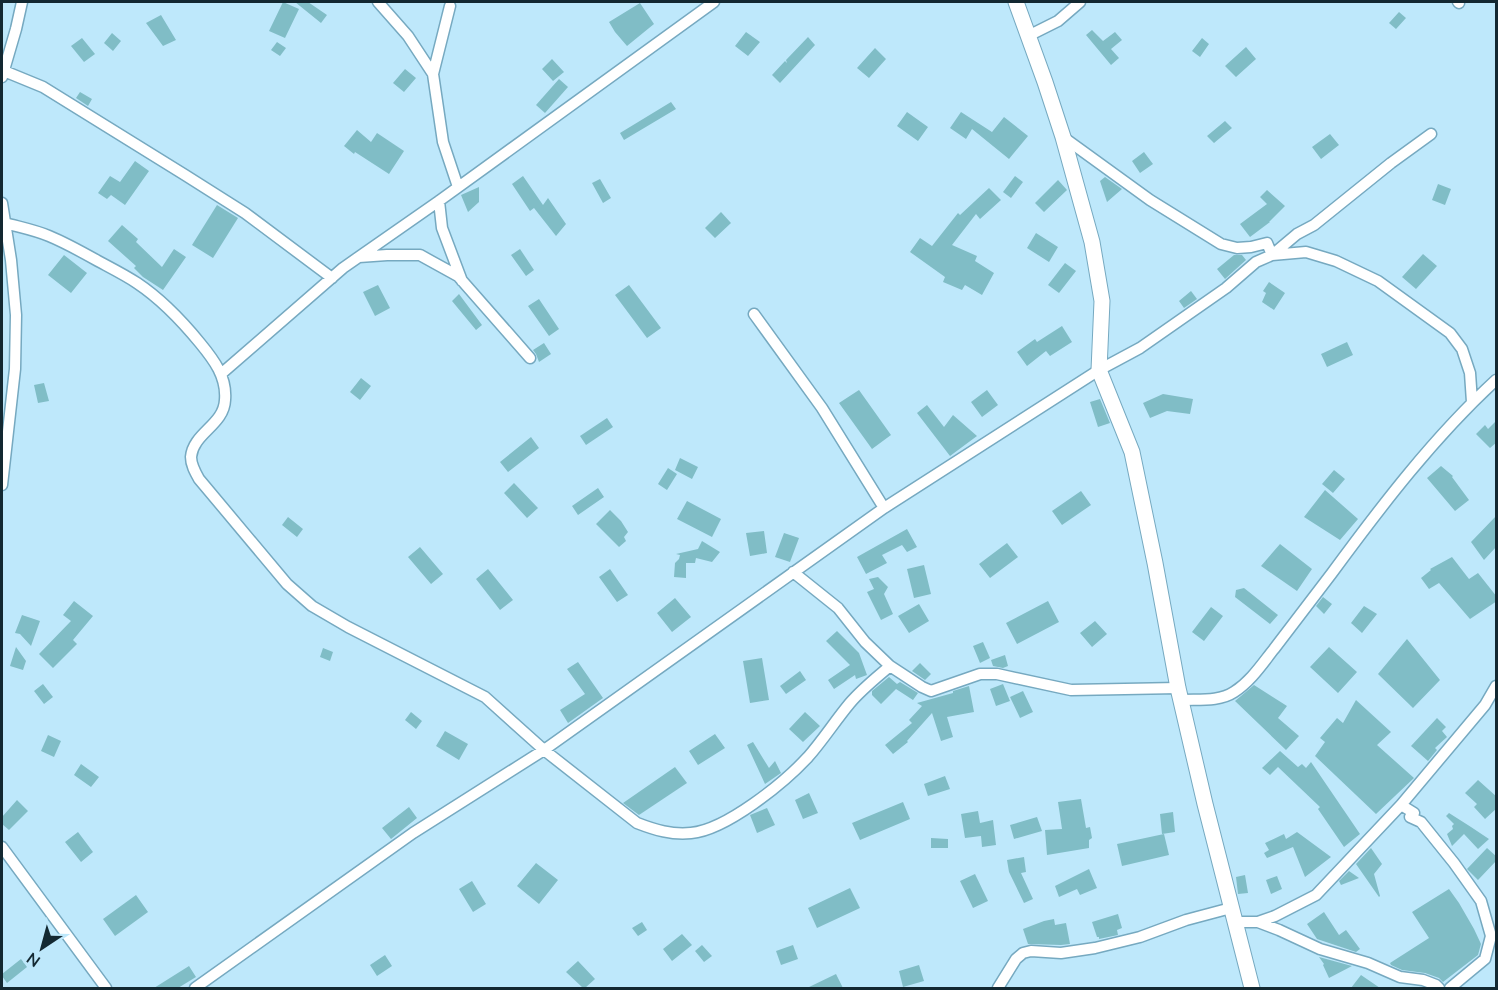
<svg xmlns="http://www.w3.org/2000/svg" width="1498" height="990" font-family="'Nunito Sans',sans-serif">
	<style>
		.building { fill: #80bdc6 }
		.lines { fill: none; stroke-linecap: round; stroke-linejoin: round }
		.street-casing { stroke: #76a9c0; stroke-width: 13 }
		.secondary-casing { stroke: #76a9c0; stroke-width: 17 }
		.street { stroke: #fff; stroke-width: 10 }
		.secondary { stroke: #fff; stroke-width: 15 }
	</style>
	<rect width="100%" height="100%" fill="#bee8fb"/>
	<path class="building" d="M283,2L299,9L285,38L269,31Z
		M295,2H308L327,15L321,23Z
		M640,3L654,24L627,46L615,32L609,22Z
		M1399,12L1406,18L1396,29L1389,23Z
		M161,15L176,40L163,46L146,23Z
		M1092,30L1103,41L1115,32L1122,40L1111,49L1119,58L1111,65L1086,35Z
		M746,32L760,42L748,56L735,46Z
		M112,33L121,41L113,51L104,43Z
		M808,37L815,45L780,83L772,75L785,61L787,63L786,60Z
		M82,38L95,54L84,62L71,46Z
		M1202,38L1209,44L1200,57L1192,51Z
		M277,42L286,48L280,56L271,50Z
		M1246,47L1256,59L1236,77L1225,66Z
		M875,48L886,59L869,78L857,68Z
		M552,59L564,72L553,81L542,69Z
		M405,69L416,78L404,92L393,83Z
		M559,79L568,87L545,113L536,105Z
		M80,92L92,99L88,106L76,98Z
		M671,102L676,109L624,140L620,133Z
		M907,112L928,127L918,141L897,126Z
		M961,112L992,132L1004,117L1028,136L1009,159L972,129L966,139L950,128Z
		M1225,121L1232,128L1214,143L1207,136Z
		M357,130L371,142L377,133L404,151L389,174L355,152L354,154L344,146Z
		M1330,134L1339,145L1321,159L1312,147Z
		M1144,152L1153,164L1140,173L1132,161Z
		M135,161L149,171L125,205L111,195L107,199L98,193L110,176L120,182Z
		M523,176L543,205L548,198L566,224L556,236L534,208L530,211L512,184Z
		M1015,176L1023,182L1011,198L1003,192Z
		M1105,177L1122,189L1107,202L1100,181Z
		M600,179L611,198L603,203L592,183Z
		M1058,180L1067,190L1044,212L1035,203Z
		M1438,184L1451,189L1445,205L1432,200Z
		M479,187V202L468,212L461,195Z
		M989,188L1001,200L980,219L976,214L952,245L977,256L975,261L994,273L982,295L965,285L962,290L943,282L945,277L910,252L920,238L932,246L958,213L960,215Z
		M1267,190L1285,206L1269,222H1270L1250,237L1240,224L1267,204L1260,197Z
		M217,205L238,218L213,258L192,245Z
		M721,212L731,223L715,238L705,228Z
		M122,225L138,239L136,242L162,267L174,249L186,257L163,290L143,277L134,268L136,266L108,241Z
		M1036,233L1058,247L1049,262L1027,248Z
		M520,249L534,270L526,276L511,255Z
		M1423,254L1437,266L1416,289L1402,277Z
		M64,255L87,273L71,293L48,275Z
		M1234,255H1242L1246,260L1225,279L1217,269Z
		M1065,263L1076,271L1059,293L1048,285Z
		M1269,282L1285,293L1274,310L1262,302L1266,293L1263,291Z
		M378,285L390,308L375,316L363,292Z
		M629,285L661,328L647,338L615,295Z
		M1191,291L1197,299L1184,308L1179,301Z
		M459,294L482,325L476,330L452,301Z
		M539,299L559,329L549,336L528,306Z
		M1062,326L1072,342L1050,356L1046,351L1027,366L1017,352L1035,339L1037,342Z
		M1347,342L1353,355L1327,367L1321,354Z
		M544,343L551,354L539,362L536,354L533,350Z
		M361,378L371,386L360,400L350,392Z
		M44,383L49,401L38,403L34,385Z
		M859,390L891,435L872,449L839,403Z
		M987,390L998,405L982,417L971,402Z
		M1163,394L1193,399L1190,414L1167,411L1150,418L1143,403Z
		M1100,399L1110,423L1098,427L1090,402Z
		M927,405L944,427L953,415L977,436L950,456L917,413Z
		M607,418L613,427L586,445L580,436Z
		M1497,420V442L1490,448L1476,434L1485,425L1488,429Z
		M531,437L539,448L508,472L500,462Z
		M680,458L698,467L692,479L675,470Z
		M1441,466L1453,476L1452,477L1469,500L1455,511L1427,478Z
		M668,468L677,474L667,490L658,484Z
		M1334,470L1345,479L1333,493L1322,484Z
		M514,483L538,508L527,518L504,493Z
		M598,488L604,497L578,515L572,506Z
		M1325,490L1358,519L1340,540L1304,517Z
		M1081,491L1091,505L1062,525L1052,511Z
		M687,501L721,519L712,537L677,519Z
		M610,510L621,521L628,532L624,537L626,541L619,547L596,524Z
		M1497,515V546L1484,560L1471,542Z
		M288,517L303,529L297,537L282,525Z
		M907,529L917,547L907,552L902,545L882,555L887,563L866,574L857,557Z
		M764,531L767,553L750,556L746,533Z
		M784,533L799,538L790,562L775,557Z
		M702,541L720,552L712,562L696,558L695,563H686V578L674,577L675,563L679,559L680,555L676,554L698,549Z
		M1007,543L1018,557L990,578L979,564Z
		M1280,544L1312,569L1297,591L1261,566Z
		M420,547L443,574L431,584L408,557Z
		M1452,557L1469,579L1478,573L1497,597V601L1470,619L1439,583L1429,589L1421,578L1431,570L1430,569Z
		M924,565L931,594L914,598L907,569Z
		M488,569L513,600L500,610L476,579Z
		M610,569L628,595L617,602L599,577Z
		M878,577L888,587L884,594L893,614L881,620L867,592L874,589L869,579Z
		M1244,588L1278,615L1270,624L1235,597L1236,590Z
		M1323,597L1332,604L1324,614L1316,606Z
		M675,598L691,617L672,632L657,613Z
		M74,601L93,616L73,640L77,644L53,668L39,654L71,621L63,615Z
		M1048,601L1059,622L1017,644L1006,623Z
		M919,604L929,621L909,633L898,616Z
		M1364,606L1377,614L1362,633L1351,623Z
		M1211,607L1223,616L1204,641L1192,632Z
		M22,615L40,621L31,646L20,634L15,633Z
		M1095,621L1107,634L1092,647L1080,633Z
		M837,631L859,653L867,675L856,679L855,675L834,689L828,680L850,665L826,641Z
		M1407,639L1440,680L1413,708L1378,674Z
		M983,642L990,658L980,663L973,646Z
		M16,647L26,661L23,670L10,666Z
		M1329,647L1357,672L1338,693L1310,667Z
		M323,648L333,652L330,661L320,657Z
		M1005,655L1008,666L1003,668L993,666L991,660Z
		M762,658L769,700L750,703L743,661Z
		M578,662L603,698L568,723L560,710L585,694L567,669Z
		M920,663L931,674L925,680L912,671Z
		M800,671L806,680L786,694L780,686Z
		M889,677L897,684L900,682L918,693L913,700L896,689L881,704L872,695V691Z
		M43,684L53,697L44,704L34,691Z
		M1003,684L1010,701L996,706L990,689Z
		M1254,685L1287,706L1278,718L1299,736L1286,750L1235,701Z
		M969,686L974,712L947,717L953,737L941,741L932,713L907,741L908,742L893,754L885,745L912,723L909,720L922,706L917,703L953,693V691Z
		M1023,691L1033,712L1020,718L1010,697Z
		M1356,700L1391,732L1377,745L1414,778L1376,814L1315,756L1325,742L1320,738L1337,718L1343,723Z
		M411,712L422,721L416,729L405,720Z
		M805,712L820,726L803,742L789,729Z
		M1437,718L1446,727L1442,731L1447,737L1435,748L1437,750L1428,761L1411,746Z
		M445,731L468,744L459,760L436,746Z
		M715,734L725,748L698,765L689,751Z
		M48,735L61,741L54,757L41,751Z
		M753,742L769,768L775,761L781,773L765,784L747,745Z
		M1280,751L1298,767L1302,764L1306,768L1311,762L1360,834L1344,847L1318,809L1320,807L1278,767L1270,775L1262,768Z
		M81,764L99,777L91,787L74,775Z
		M675,767L687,783L639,815L623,803Z
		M945,776L950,789L928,796L924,784Z
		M1478,780L1497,797V808L1485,819L1474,807L1477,804L1465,793Z
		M809,793L818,813L803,819L795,800Z
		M1081,799L1086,828L1090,827L1092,838L1089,840V848L1047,855L1045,830L1062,829L1058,802Z
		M17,800L28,811L9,830L2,824V817Z
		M903,802L910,819L860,840L852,823Z
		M409,807L417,818L391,839L382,828Z
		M767,808L775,825L757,833L750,815Z
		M978,811L980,823L993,820L996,845L982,847L981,836L965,838L961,814Z
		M1173,812L1175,832L1162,834L1160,814Z
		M1449,813L1471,827L1489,839L1478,849L1464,834L1452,846L1447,834L1453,829L1452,826L1454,824L1446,816Z
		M1037,817L1042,831L1014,839L1010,825Z
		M78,832L93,852L81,862L65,842Z
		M1297,832L1331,857L1305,877L1293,847L1267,858L1264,853L1269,850L1265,843L1284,834L1286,839Z
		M1164,834L1169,855L1122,866L1117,844Z
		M931,838L948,839V848H931Z
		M1371,848L1382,864L1374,874L1380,896L1379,897L1356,864Z
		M1487,848L1497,857V860L1478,880L1467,869Z
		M1024,857L1026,872L1021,873L1033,899L1024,903L1009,872L1007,860Z
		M536,863L558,880L539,904L517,886Z
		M1089,869L1097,888L1080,895L1077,889L1059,897L1055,886Z
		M1349,871L1359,878L1341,885L1339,881Z
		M975,874L988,901L973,908L960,881Z
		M1245,875L1248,893L1238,894L1236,877Z
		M1277,876L1282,889L1271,894L1266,880Z
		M472,881L486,904L473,912L459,889Z
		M850,888L860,908L817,928L808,908Z
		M1449,889L1459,903L1474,929L1481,944L1478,955L1443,982L1439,978L1425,973L1402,970L1391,965L1390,963L1429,938L1412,912Z
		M136,895L148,912L115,936L103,919Z
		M1324,912L1339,935L1346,930L1360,949L1356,952L1317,939L1307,924Z
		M1118,914L1122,928L1117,930L1118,935L1099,939V937H1097L1092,922Z
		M1054,919L1055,925L1066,923L1070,944L1061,945L1028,944L1023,929L1044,921Z
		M642,922L647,930L638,936L632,928Z
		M682,934L692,945L672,961L663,949Z
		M702,945L712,956L704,962L695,951Z
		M793,945L798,959L781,965L776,951Z
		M385,955L392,966L377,976L370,965Z
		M1319,957L1352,966L1329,978L1323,965L1324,964Z
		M21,959L27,967L7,983L2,976V974Z
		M578,961L595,979L585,988H583L566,972Z
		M919,965L924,981L903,987L899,971Z
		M189,966L196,977L178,988H154Z
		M836,974L843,988H807Z
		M1361,975L1380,988H1351Z"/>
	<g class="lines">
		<defs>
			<path id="street" d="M378,2L408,36L433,74L443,142L458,187
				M1458,2L1459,3
				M1028,36L1058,21L1080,2
				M4,71L43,87L185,175L245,213L332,278
				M433,74L450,6
				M2,77L16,29L22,2
				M1063,137L1150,200L1221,244L1237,248L1251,247L1267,243L1272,255L1306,252L1336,261L1378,281L1450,333L1462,349L1470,373L1472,402
				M439,201L442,228L462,281
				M2,203L11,260L16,315L15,369L2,485
				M5,223C19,227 35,230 49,236C66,243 82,252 98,261C111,268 125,275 137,283C161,299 182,321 200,343C214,360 227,377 225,400C224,425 193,433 191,457C191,465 195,472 199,479L287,584L312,606L348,627L485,697L544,750L637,823C655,830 672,835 691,833C726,830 784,783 808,757C823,740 835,721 850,703C862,689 876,678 890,666
				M359,257L387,255H420L458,276L530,358
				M754,314L822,408L884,508
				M221,374L343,268L439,201L714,2
				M793,572L838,608L865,642L890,666L922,687L931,691L980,674H997L1071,690L1178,688
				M1181,700C1198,699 1219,702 1234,692C1251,681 1262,664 1274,649C1293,624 1313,598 1332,573C1382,505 1434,437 1496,380
				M1401,805L1414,813L1410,817L1421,822L1454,863L1481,901L1491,936L1485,959L1450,988
				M2,847L106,988
				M1236,922H1258L1275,916L1316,895L1401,805L1485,705L1496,686
				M1258,922L1279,930L1320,949L1368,963L1400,977L1423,980L1436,985L1439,988
				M195,988L413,833L544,750L884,508L1099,370L1140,348L1226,288L1256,262L1272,255L1297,234L1314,225L1391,163L1431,134
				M998,988L1016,959L1023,953L1031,951L1061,953L1095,948L1140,937L1186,920L1231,908"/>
			<path id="secondary" d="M1016,2L1045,82L1063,137L1092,242L1102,301L1099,370L1132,452L1155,563L1178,688L1205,804L1252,988"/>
		</defs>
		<use href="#street" class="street-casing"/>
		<use href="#secondary" class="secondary-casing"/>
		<use href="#street" class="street"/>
		<use href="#secondary" class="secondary"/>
	</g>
	<rect width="1498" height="990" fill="none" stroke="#132831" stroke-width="6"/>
	<g transform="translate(42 948) rotate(216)" stroke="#bee8fb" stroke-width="4.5" paint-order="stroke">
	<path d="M0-4.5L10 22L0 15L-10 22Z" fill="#132831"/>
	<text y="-9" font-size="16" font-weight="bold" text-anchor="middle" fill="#132831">N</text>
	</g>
</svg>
